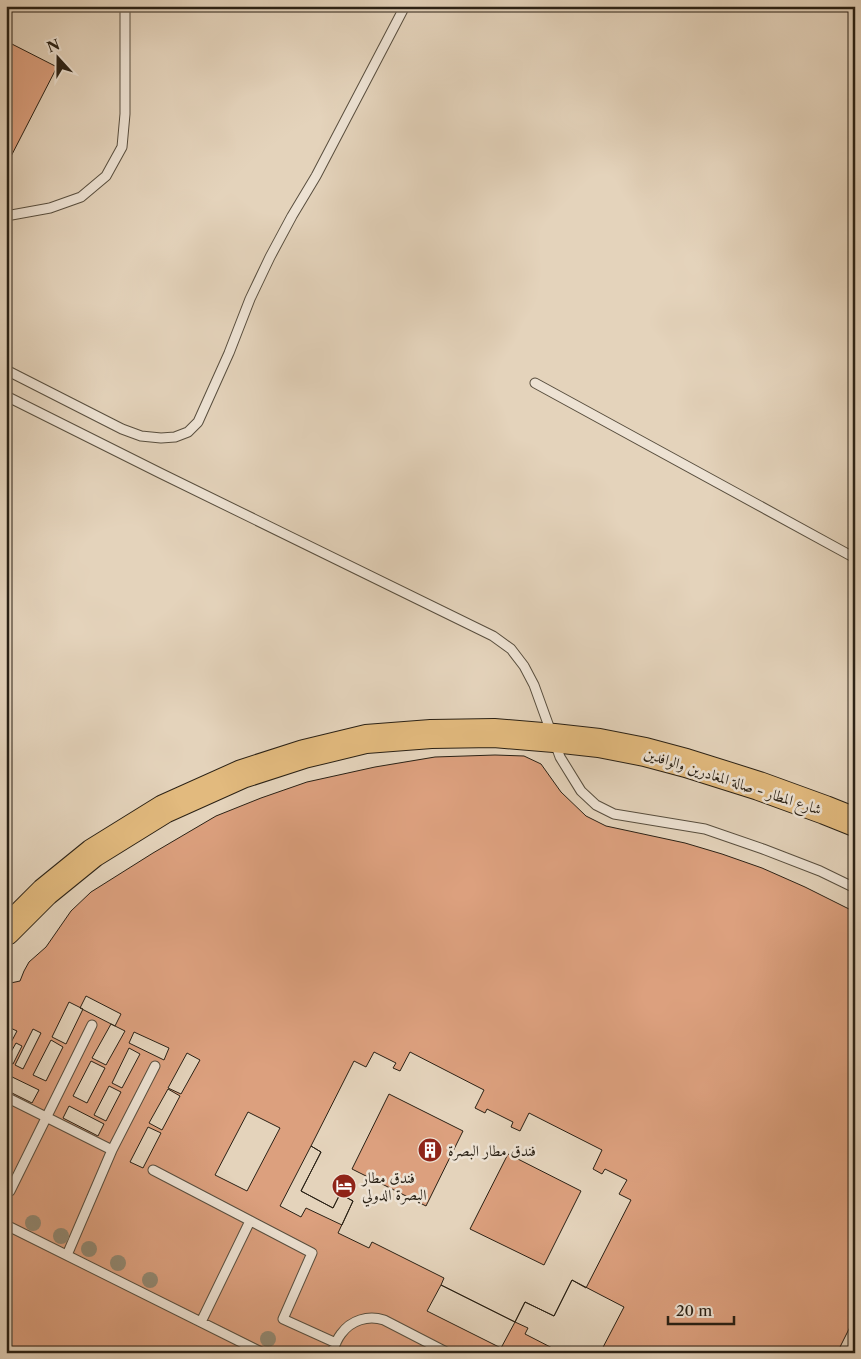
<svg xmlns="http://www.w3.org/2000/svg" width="861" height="1359" font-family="'Libre Caslon Text',Amiri,serif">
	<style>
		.building { fill: #dca07e; stroke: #2a2115; fill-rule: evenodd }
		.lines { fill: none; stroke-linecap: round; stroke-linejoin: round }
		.lane-casing { stroke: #584e3e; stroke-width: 11 }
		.highway-casing { stroke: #2a2115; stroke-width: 30 }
		.lane { stroke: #ede2d3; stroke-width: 9 }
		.highway { stroke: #e2ba7e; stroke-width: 28 }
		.tree { fill: #928770 }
		.labels { text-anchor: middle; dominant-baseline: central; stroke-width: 5; stroke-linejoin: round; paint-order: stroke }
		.street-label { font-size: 15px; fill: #2a2115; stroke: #ede2d3 }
		.poi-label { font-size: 15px; fill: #2a2115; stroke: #ede2d3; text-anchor: start }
	</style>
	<rect width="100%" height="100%" fill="#e4d3bb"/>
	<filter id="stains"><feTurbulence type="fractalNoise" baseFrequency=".004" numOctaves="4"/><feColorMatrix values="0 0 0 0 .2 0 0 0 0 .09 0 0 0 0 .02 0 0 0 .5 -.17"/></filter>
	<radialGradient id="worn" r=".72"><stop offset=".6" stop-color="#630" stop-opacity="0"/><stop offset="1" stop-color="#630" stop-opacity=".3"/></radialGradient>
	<path class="building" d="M6,41L57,67L6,166Z
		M495,755L524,756L541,764L561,792L586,816L606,826L685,843L722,854L762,868L805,887L855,912V1317L837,1353H6V984L20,981L24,971L29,962L46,947L71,911L91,892L153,853L216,816L261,798L307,782L375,767L435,757Z
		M86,996L121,1014L115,1026L80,1008Z
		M69,1002L83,1009L66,1044L52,1037Z
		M111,1024L125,1031L106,1065L92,1058Z
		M6,1026L17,1031L6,1052Z
		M33,1029L41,1033L23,1069L15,1065Z
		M134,1032L169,1048L164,1060L129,1043Z
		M51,1040L63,1047L46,1081L33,1075Z
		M16,1043L22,1046L13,1064L6,1061Z
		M129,1048L140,1054L122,1088L112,1083Z
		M374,1052L396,1063L393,1068L400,1071L410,1052L484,1090L475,1108L485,1113L487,1109L513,1122L511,1127L520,1131L529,1113L602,1150L593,1169L602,1174L605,1169L627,1180L619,1194L631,1200L586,1288L572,1280L554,1316L525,1302L515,1322L441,1285L444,1278L372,1242L369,1248L338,1233L353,1201L340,1194L333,1208L301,1191L321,1152L311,1146L354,1061L366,1067ZM389,1094L463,1131L426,1206L352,1169ZM508,1154L581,1191L544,1265L470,1229Z
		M187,1053L200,1060L181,1094L168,1088Z
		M91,1061L105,1068L87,1103L73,1096Z
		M6,1074L39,1090L32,1103L6,1090Z
		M109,1086L121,1092L106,1121L94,1115Z
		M168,1089L180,1096L162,1130L149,1123Z
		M69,1106L104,1124L98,1136L63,1118Z
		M248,1112L280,1128L247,1191L215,1175Z
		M148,1127L161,1133L143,1168L130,1162Z
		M311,1146L321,1152L301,1191L333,1208L340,1194L353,1201L342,1225L306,1208L301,1217L280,1206Z
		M572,1280L624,1307L600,1353H562L525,1334L528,1328L515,1322L525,1302L554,1316Z
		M441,1285L515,1322L501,1348L427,1311Z"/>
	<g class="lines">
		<defs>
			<path id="lane" d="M6,216L50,208L81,197L106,176L122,147L125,114V6
				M6,370L122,429L141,436L161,438L175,437L188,432L198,422L229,353L250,299L270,257L292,216L316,176L405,6
				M535,383L855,558
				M6,396L160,473L493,636L511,649L524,666L534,685L560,757L581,791L596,805L614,814L705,829L763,849L820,871L855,888
				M6,1097L112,1150L155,1066
				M153,1170L312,1253L283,1319L336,1343
				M10,1191L92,1025
				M6,1225L263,1353
				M67,1255L112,1150
				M201,1322L250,1221
				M332,1353C334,1347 337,1339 341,1334C351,1320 368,1315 384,1320L448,1353"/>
			<path id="highway" d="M6,931L45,892L93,853L164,809L242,774L304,754L366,739L431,734L494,733L554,738L599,743L645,752L686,763L759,786L825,810L855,822"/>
		</defs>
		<use href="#lane" class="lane-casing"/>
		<use href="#highway" class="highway-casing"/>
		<use href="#lane" class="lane"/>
		<use href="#highway" class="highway"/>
	</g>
	<g class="tree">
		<circle cx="33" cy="1223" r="8"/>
		<circle cx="61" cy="1236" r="8"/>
		<circle cx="89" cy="1249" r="8"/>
		<circle cx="118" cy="1263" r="8"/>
		<circle cx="150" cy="1280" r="8"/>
		<circle cx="268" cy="1339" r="8"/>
	</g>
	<defs>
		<symbol id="building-disc" viewBox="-11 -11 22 22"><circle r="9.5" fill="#8f2418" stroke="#ede2d3"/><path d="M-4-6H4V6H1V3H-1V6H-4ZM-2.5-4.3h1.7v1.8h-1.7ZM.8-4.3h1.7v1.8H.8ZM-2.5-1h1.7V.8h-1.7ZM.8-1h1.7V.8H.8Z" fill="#fff"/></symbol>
		<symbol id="hotel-disc" viewBox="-11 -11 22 22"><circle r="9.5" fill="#8f2418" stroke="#ede2d3"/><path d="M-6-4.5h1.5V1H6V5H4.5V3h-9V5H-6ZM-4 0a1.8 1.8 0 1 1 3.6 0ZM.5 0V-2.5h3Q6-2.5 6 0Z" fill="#fff"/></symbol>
	</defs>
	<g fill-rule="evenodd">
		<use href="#building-disc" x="416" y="1136" width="28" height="28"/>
		<use href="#hotel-disc" x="330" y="1172" width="28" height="28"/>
	</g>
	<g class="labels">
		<g class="street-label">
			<text transform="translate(733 781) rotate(18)">شارع المطار - صالة المغادرين والوافدين</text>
		</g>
		<g class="poi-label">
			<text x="448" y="1150">فندق مطار البصرة</text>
			<text x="362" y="1177">فندق مطار<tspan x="362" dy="17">البصرة الدولي</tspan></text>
		</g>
	</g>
	<rect width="861" height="1359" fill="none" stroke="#e4d3bb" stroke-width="25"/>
	<rect x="8" y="8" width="846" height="1344" fill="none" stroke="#2a2115" stroke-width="2.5"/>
	<rect x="12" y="12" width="836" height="1334" fill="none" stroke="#2a2115"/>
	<g transform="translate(58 58) rotate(339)" stroke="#ede2d3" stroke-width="4" paint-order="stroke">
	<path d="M0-4L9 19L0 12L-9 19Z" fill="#2a2115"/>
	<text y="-8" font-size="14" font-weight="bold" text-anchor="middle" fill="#2a2115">N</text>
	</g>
	<path d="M668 1316v8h66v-8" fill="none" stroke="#2a2115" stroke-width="2.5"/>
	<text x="676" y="1316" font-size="15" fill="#2a2115" stroke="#ede2d3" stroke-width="4" paint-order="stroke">20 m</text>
	<rect width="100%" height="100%" filter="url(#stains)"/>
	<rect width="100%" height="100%" fill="url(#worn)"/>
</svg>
